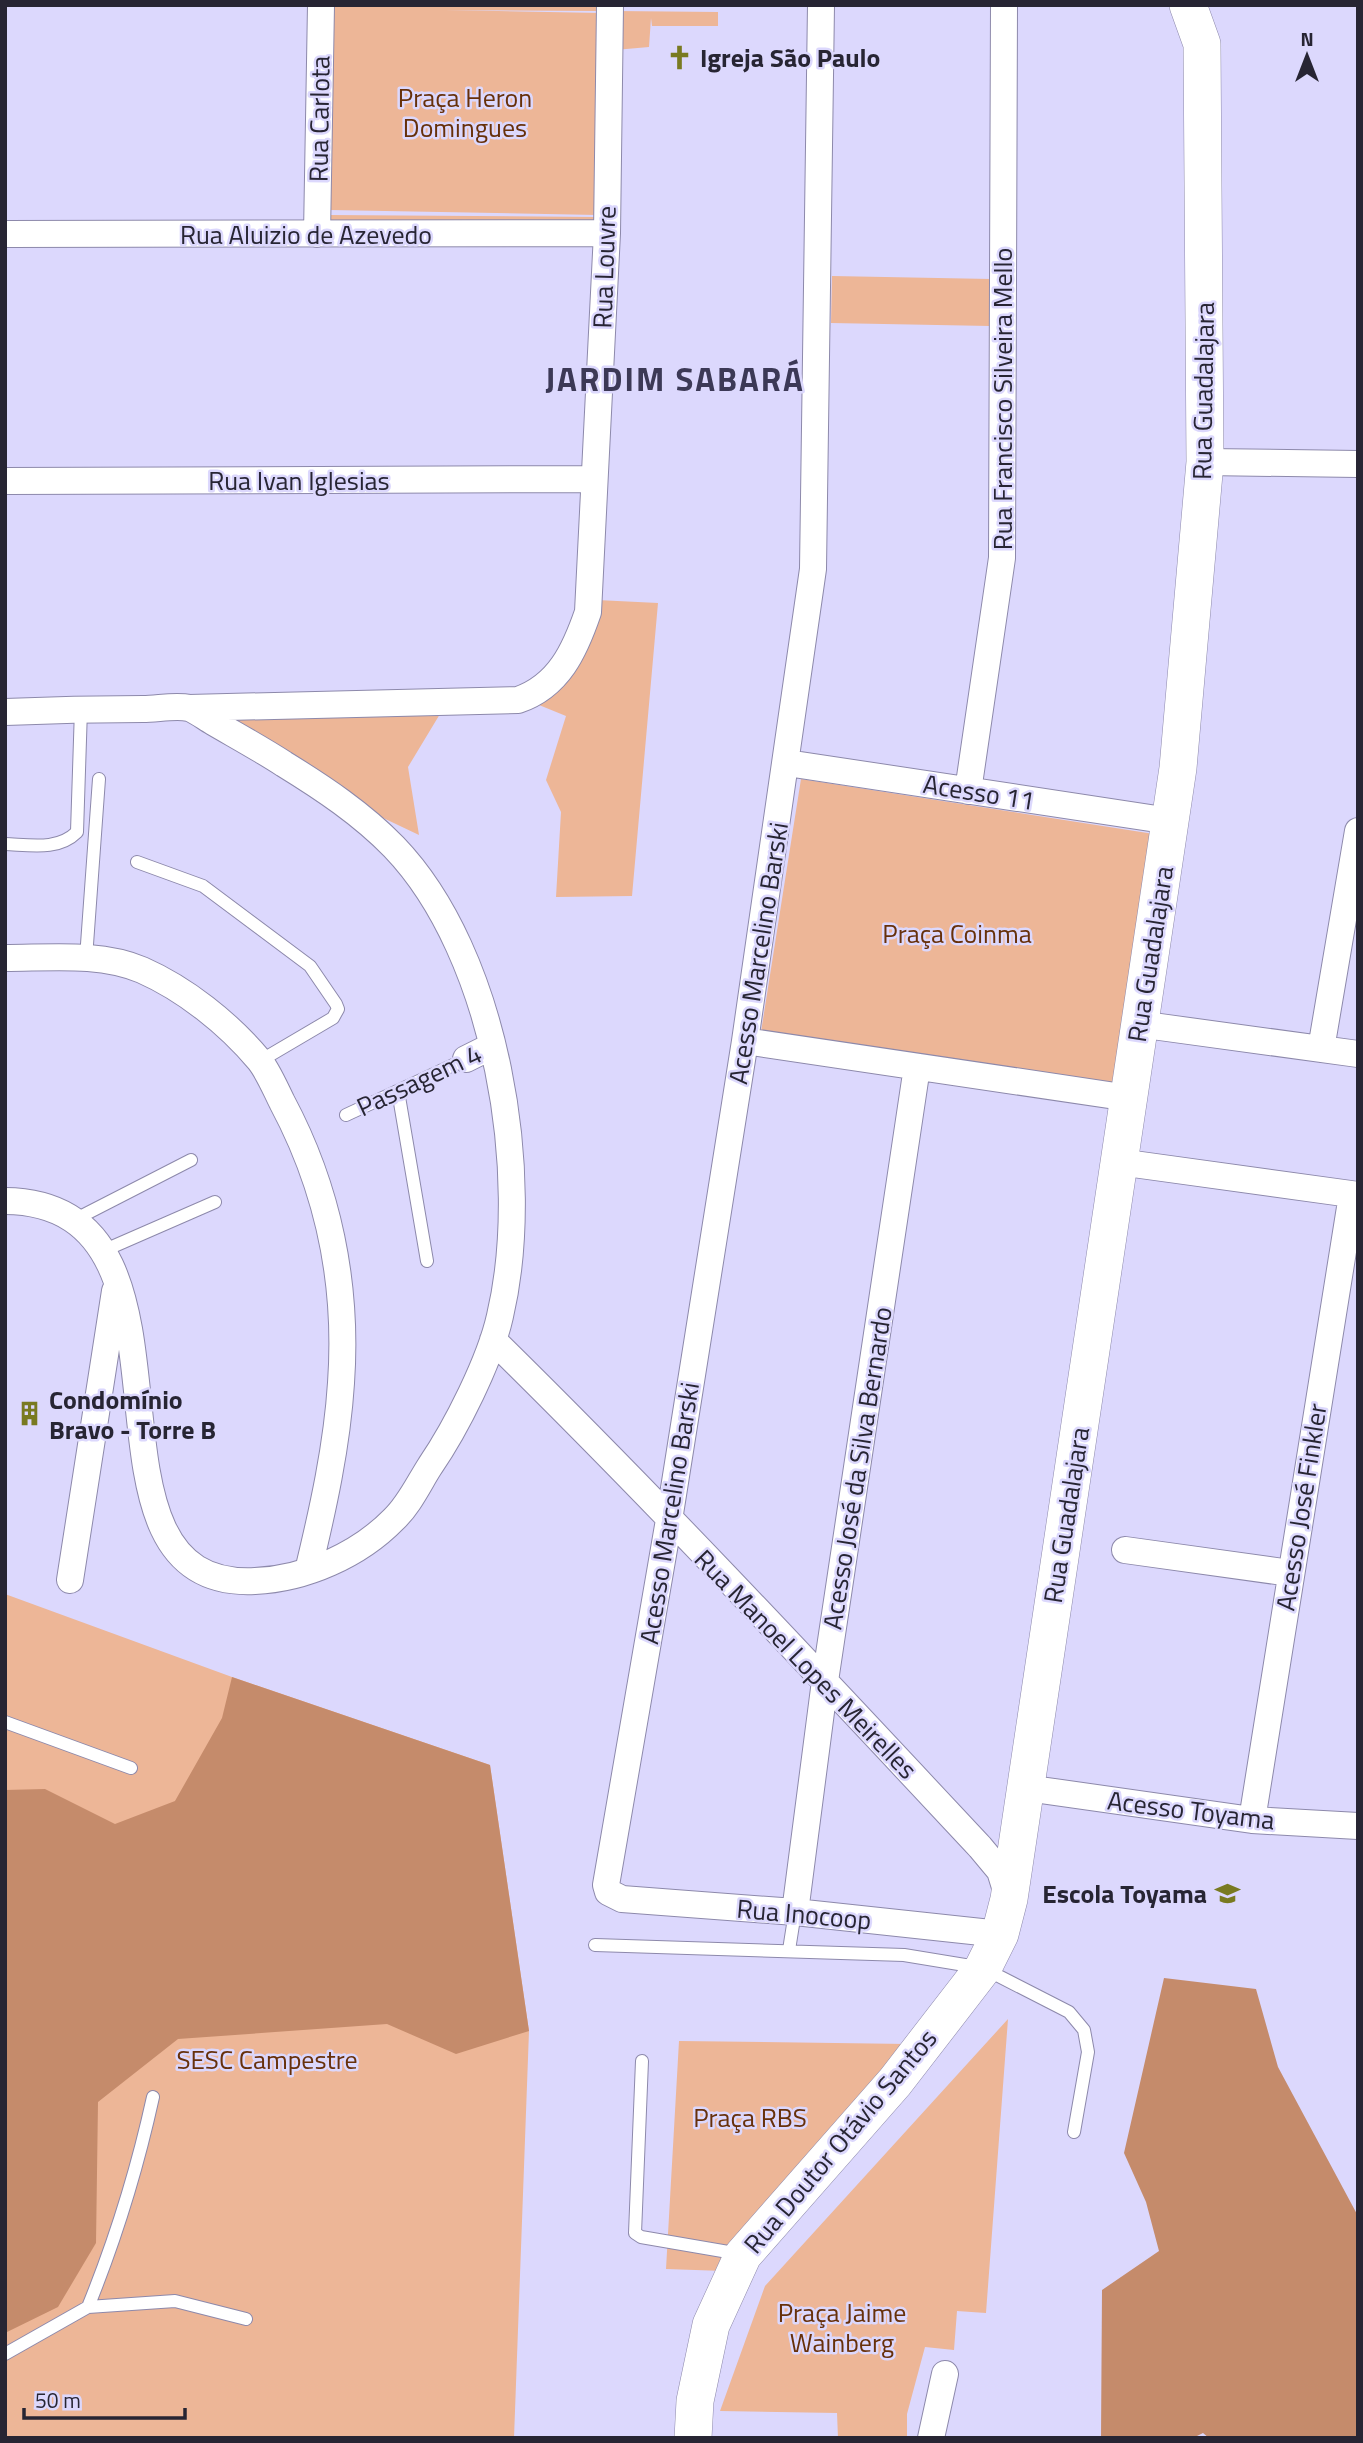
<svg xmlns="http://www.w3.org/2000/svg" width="1363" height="2443" font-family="'Titillium Web',sans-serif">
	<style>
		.green { fill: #edb697 }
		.forest { fill: #c58b6b }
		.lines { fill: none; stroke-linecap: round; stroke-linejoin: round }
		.service-casing { stroke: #8d89ab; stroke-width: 14 }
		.minor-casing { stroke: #8d89ab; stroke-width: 28 }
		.secondary-casing { stroke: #8d89ab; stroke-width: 38 }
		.service { stroke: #fff; stroke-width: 12 }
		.minor { stroke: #fff; stroke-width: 26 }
		.secondary { stroke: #fff; stroke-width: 37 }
		.labels { text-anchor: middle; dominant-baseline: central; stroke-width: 5; stroke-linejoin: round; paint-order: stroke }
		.poi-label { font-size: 26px; font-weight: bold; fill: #272533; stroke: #dcd8fd; text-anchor: start }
		.park-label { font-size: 26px; fill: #67300a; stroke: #dcd8fd }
		.street-label { font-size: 26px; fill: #272533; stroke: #dcd8fd }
		.district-label { font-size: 33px; font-weight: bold; letter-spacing: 2px; fill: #3c3956; stroke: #dcd8fd }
	</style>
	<rect width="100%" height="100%" fill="#dcd8fd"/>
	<path class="green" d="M324,5L598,6L599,11L444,10L601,13L597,215L330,210Z
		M615,11L718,12V26H652L651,18L649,47L615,50Z
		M329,215L596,217V225L328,227Z
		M832,276L991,279L990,326L831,323Z
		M597,600L658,603L632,896L556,897L561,812L546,780L566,716L539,705Z
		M443,709L408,767L419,835L379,816L219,714Z
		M801,779L1154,834L1114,1087L761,1032Z
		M5,1594L232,1677L490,1765L529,2031L514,2438H5Z
		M1008,2019L986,2313L957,2311L954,2350L925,2347L907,2414V2438H838L837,2413L720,2411L765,2286Z
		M679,2041L908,2044L724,2271L666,2269Z"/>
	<path class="forest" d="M232,1677L490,1765L529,2031L456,2054L387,2024L178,2039L98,2102L96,2243L58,2307L5,2333V1790L45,1789L115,1824L175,1801L222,1718Z
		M1164,1978L1256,1989L1278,2067L1358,2216V2438H1209L1203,2433L1193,2438H1101L1102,2290L1159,2251L1146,2202L1124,2153Z"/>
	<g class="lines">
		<defs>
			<path id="service" d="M5,844C30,845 58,851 77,832L81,709
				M137,862L203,886L310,966L336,1004L338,1009L333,1018L260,1061
				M86,958L99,779
				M398,1091L427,1261
				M346,1115L466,1059
				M74,1220L191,1160
				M105,1250L215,1202
				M5,1722L131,1768
				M595,1945L904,1955L983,1968L1069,2012L1084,2030L1088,2052L1074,2132
				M789,1950L795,1912
				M642,2061L635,2233L641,2237L740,2254
				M88,2307C116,2238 137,2170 153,2097
				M5,2354L88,2307L175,2301L246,2319"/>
			<path id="minor" d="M821,5L813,569L745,1041L669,1520L606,1885L608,1892L622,1899L795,1912L1000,1934
				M5,234L607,233
				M317,234L321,5
				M1205,462L1358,464
				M5,481L594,479
				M189,708L518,700C559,686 575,650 588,612L607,233L610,5
				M5,712C51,710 97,709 143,709C157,709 176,705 189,708C197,711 206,718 213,722C237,736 261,749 284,764C323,788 362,814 394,847C497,954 533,1176 500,1316C490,1361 456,1428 430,1466C419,1483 409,1505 394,1519C359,1555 305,1579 255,1581C54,1591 226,1203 5,1201
				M787,763L1170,821
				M968,791L1002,558L1004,5
				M5,958C49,958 100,952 142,970C185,989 228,1023 259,1060C268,1071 275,1088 282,1102C328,1188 348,1284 341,1383C337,1446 323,1509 308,1571
				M1138,1024L1358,1054
				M745,1041L1129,1098
				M1321,1049L1358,831
				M466,1059L492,1046
				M1119,1162L1358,1195
				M493,1340C660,1504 820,1676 980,1847L1000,1871L1008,1897
				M1125,1550L1290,1573
				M70,1580L115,1291
				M1026,1788L1252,1820L1358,1826
				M1252,1820L1352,1195
				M795,1912L825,1681L917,1067
				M931,2438L945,2374"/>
			<path id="secondary" d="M693,2438L695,2401L711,2325L743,2255L895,2082L983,1968L1000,1934L1009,1899L1178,768L1205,462L1202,44L1188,5"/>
		</defs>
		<use href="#service" class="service-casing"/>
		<use href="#minor" class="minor-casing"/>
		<use href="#secondary" class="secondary-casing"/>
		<use href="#service" class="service"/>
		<use href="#minor" class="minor"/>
		<use href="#secondary" class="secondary"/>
	</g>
	<defs>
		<symbol id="church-bare" viewBox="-9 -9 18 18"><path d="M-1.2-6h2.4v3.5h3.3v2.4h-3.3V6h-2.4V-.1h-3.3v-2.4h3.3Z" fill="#797a21" stroke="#dcd8fd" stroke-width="2.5" paint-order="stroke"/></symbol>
		<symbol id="building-bare" viewBox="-9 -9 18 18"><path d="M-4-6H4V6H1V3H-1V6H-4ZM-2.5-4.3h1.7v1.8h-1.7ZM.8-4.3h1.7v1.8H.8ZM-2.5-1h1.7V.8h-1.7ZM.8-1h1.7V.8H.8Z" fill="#797a21" stroke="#dcd8fd" stroke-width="2.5" paint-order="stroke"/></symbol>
		<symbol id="school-bare" viewBox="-9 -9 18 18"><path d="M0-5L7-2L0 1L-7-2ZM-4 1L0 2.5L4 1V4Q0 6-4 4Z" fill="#797a21" stroke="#dcd8fd" stroke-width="2.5" paint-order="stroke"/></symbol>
	</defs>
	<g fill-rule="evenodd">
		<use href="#church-bare" x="662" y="40" width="35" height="35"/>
		<use href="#building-bare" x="12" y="1396" width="35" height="35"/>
		<use href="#school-bare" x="1210" y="1876" width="35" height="35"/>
	</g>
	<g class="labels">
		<g class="poi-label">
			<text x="700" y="57">Igreja São Paulo</text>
			<text x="49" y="1399">Condomínio<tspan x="49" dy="30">Bravo - Torre B</tspan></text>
			<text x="1207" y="1893" text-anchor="end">Escola Toyama</text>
		</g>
		<g class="park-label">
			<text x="465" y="97">Praça Heron<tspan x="465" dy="30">Domingues</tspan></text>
			<text x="957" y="933">Praça Coinma</text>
			<text x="267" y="2059">SESC Campestre</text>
			<text x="750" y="2117">Praça RBS</text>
			<text x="842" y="2312">Praça Jaime<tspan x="842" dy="30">Wainberg</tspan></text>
		</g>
		<g class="street-label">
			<text transform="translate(319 119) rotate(-89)">Rua Carlota</text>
			<text x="306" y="234">Rua Aluizio de Azevedo</text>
			<text transform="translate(604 267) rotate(-88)">Rua Louvre</text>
			<text transform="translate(1203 391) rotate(-89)">Rua Guadalajara</text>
			<text transform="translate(1002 399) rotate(-90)">Rua Francisco Silveira Mello</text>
			<text x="299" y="480">Rua Ivan Iglesias</text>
			<text transform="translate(979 792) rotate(9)">Acesso 11</text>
			<text transform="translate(758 953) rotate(-81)">Acesso Marcelino Barski</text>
			<text transform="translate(1150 954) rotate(-81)">Rua Guadalajara</text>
			<text transform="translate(419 1080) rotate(-25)">Passagem 4</text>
			<text transform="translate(857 1468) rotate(-81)">Acesso José da Silva Bernardo</text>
			<text transform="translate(1301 1507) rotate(-81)">Acesso José Finkler</text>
			<text transform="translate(669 1513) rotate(-81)">Acesso Marcelino Barski</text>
			<text transform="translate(1066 1515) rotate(-81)">Rua Guadalajara</text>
			<text transform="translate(806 1664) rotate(46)">Rua Manoel Lopes Meirelles</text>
			<text transform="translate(1191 1810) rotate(7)">Acesso Toyama</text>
			<text transform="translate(804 1914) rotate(5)">Rua Inocoop</text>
			<text transform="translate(840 2141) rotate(-50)">Rua Doutor Otávio Santos</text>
		</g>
		<g class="district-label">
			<text x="675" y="379">JARDIM SABARÁ</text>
		</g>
	</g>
	<rect width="1363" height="2443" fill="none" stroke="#272533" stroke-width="14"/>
	<g transform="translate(1307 56)" stroke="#dcd8fd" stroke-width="5" paint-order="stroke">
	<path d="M0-5L12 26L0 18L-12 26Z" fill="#272533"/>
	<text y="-10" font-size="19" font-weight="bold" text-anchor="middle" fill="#272533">N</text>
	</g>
	<path d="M24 2408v10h161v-10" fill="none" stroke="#272533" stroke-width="3.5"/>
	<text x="35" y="2408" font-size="21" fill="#272533" stroke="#dcd8fd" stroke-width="5" paint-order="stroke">50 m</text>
</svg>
